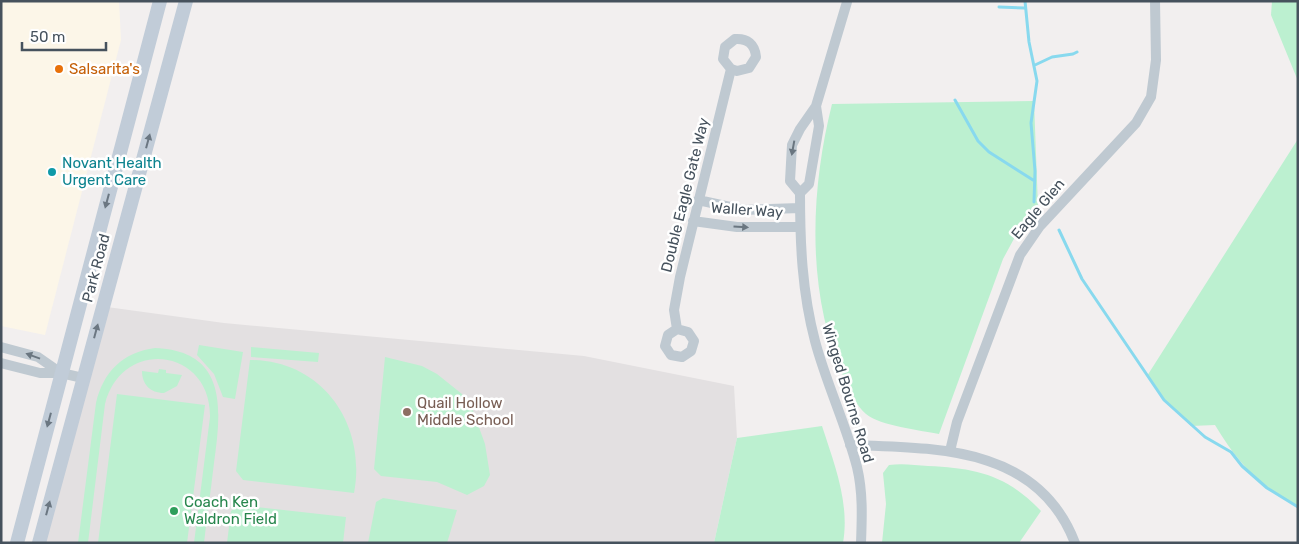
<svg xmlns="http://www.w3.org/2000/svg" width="1299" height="544" font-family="Rubik,sans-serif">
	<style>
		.commercial { fill: #fcf6e8 }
		.education { fill: #e3e0e1 }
		.green { fill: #bcf0d0 }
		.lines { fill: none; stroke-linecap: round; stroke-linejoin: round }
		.stream { stroke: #88d9ee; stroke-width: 3 }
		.street { stroke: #bfc9d1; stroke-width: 10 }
		.secondary { stroke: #c1ccd8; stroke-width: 14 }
		.oneway { fill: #6b7782 }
		.oneway2 { fill: #6a7680 }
		.food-dot { fill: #e8710a; stroke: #fff; stroke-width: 2 }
		.culture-dot { fill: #0f9aa8; stroke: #fff; stroke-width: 2 }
		.education-dot { fill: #8d6e63; stroke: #fff; stroke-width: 2 }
		.leisure-dot { fill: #2e9e5b; stroke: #fff; stroke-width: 2 }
		.labels { text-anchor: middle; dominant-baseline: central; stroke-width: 5; stroke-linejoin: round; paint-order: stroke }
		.food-label { font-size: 15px; fill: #c56008; stroke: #fff; text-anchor: start }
		.culture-label { font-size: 15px; fill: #0d838f; stroke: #fff; text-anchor: start }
		.street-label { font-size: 15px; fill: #46525d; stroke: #fff }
		.education-label { font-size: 15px; fill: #785e54; stroke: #fff; text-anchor: start }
		.leisure-label { font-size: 15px; fill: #27864d; stroke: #fff; text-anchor: start }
	</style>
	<rect width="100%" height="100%" fill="#f2efef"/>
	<path class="commercial" d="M1,1H119L121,40L45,335L1,326Z"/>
	<path class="education" d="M107,307L224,323L584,356L734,386L737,438L714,543H44Z"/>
	<path class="green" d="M1272,1H1298V81L1271,15Z
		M1034,101L1038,207L1016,235L1003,259L939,434C919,430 881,426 866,414C856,406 849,389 844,378C806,294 810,192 832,104Z
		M1298,139V507C1259,486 1237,462 1215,425L1191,426L1164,400L1147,376Z
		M199,345L243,352L235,399L223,397L214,374L197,355Z
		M251,347L319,353L318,362L251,357Z
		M155,348C229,351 221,411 214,463C211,490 207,516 204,543H194L210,417C211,348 122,337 105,404L88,543H78L96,403C103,372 123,352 155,348Z
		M385,357L422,366L437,374L462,394L472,408L485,444L490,475L484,486L467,495L437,482L381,476L374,469Z
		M250,360C323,360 367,425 354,493L243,480L236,471Z
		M159,369L166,370V373L182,375L177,386L164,393C150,393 142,384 142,371L158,373Z
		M117,394L205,405L187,543H98Z
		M822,426C834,463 850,503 843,543H714L737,438Z
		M889,465C902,463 915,465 928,466C976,468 1007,475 1041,511L1019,543H882L886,504L883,473Z
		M383,498L457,510L447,543H368L376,502Z
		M239,505L346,517L343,543H227L231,511Z"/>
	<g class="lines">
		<path class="stream" d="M1025,1L1029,42L1037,81L1031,123L1035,171L1034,202
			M999,7L1025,8
			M1035,65L1052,57L1073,54L1077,52
			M955,100L978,141L989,152L1033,180
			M1059,230L1082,279L1164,400L1205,437L1231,452L1242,466L1267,488L1298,507"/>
		<path class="street" d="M816,106L819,126L809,184L800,193L790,181L792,145L800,129L816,106L847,2
			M800,193C800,243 802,292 815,341C826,383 846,424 857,467C863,492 862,517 861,543
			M698,200L744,210L800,208
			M693,221L737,227H800
			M677,329L668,335L665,346L671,355L682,357L691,351L694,341L688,332L677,329L674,310L680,277L731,69L737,71L749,68L756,57C755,44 747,38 735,39L725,47L723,59L731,69
			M1,347L38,357L61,373
			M1,363L40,373H61L83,378
			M850,445C937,448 1038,446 1075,543
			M950,451L957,422L1020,255L1040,226L1136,123L1151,97L1156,60L1155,1"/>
		<path class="secondary" d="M17,543L160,1
			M39,543L186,1"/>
	</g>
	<defs><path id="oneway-solid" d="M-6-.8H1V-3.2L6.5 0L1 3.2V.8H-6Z" transform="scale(1.25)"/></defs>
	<g class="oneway">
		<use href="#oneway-solid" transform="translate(148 141) rotate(-75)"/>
		<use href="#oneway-solid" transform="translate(107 201) rotate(105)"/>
		<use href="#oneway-solid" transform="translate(96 331) rotate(-75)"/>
		<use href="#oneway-solid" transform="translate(49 420) rotate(105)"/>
		<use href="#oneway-solid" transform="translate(48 508) rotate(-75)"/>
	</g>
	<g class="oneway2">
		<use href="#oneway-solid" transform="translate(793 148) rotate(100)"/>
		<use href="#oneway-solid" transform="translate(741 227) rotate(4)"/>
		<use href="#oneway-solid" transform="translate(33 356) rotate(-160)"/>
	</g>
	<circle class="food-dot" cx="59" cy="69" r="5"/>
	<circle class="culture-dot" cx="52" cy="172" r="5"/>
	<circle class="education-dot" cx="407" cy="412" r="5"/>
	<circle class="leisure-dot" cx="174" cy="511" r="5"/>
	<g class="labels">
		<g class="food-label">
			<text x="69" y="69">Salsarita's</text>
		</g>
		<g class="culture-label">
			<text x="62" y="163">Novant Health<tspan x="62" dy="17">Urgent Care</tspan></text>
		</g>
		<g class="street-label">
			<text transform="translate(685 195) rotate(-76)">Double Eagle Gate Way</text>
			<text transform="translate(1038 209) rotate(-50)">Eagle Glen</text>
			<text transform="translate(747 210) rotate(4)">Waller Way</text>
			<text transform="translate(96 268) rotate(-75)">Park Road</text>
			<text transform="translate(848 393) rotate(73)">Winged Bourne Road</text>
		</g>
		<g class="education-label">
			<text x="417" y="403">Quail Hollow<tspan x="417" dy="17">Middle School</tspan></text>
		</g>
		<g class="leisure-label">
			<text x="184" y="502">Coach Ken<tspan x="184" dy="17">Waldron Field</tspan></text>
		</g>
	</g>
	<rect width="1299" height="544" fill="none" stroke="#46525d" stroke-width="5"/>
	<path d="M22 42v8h84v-8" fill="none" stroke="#46525d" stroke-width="2.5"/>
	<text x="30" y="42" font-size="15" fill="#46525d" stroke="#ffffff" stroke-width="4" paint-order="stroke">50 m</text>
</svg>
